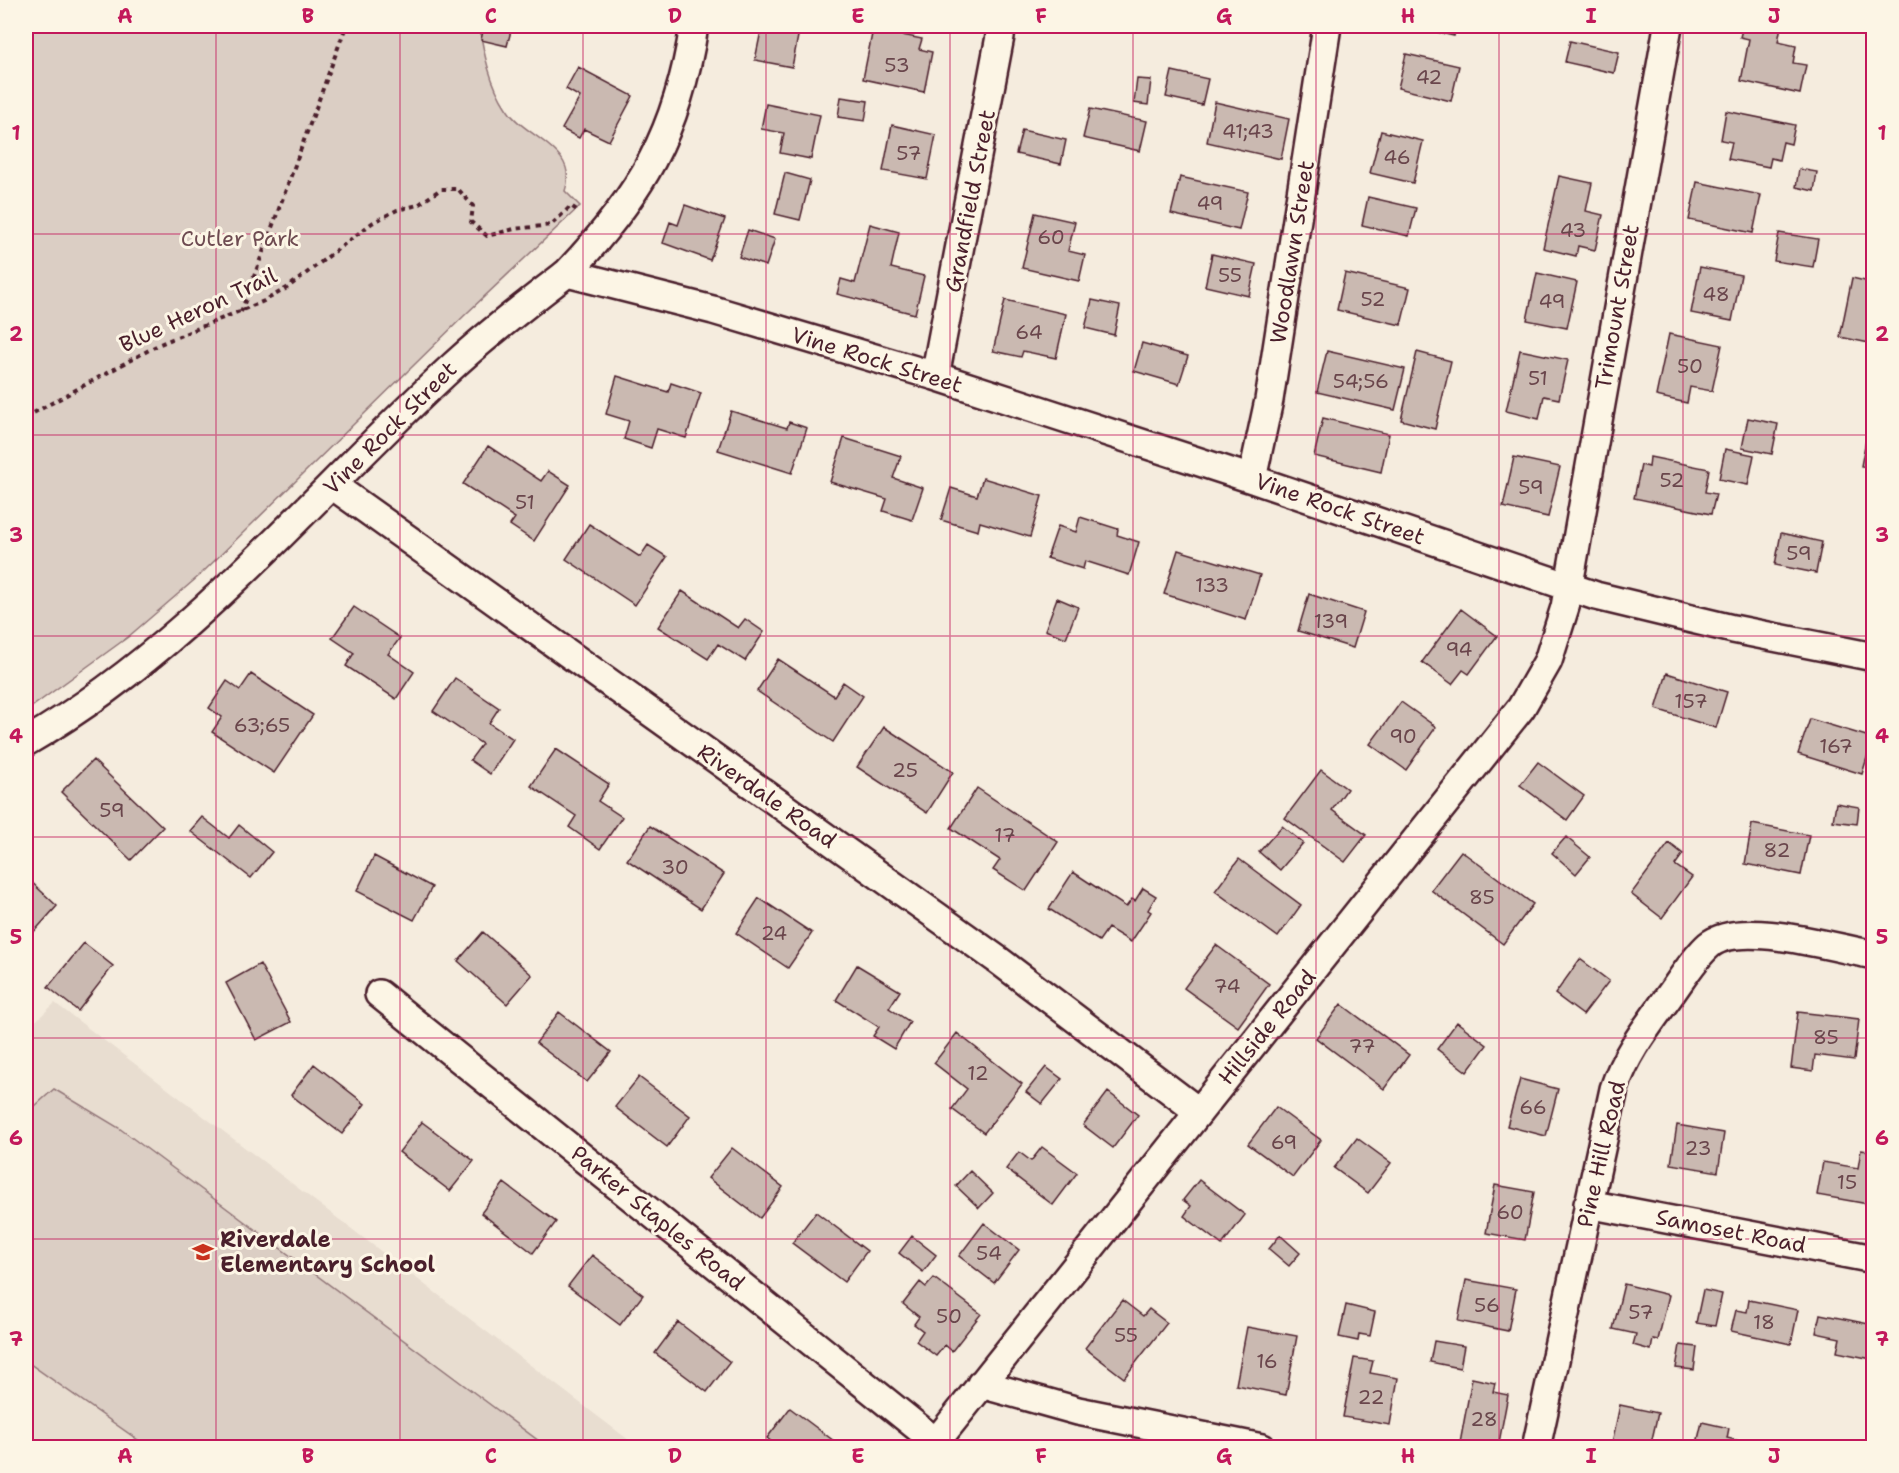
<svg xmlns="http://www.w3.org/2000/svg" width="1899" height="1473" font-family="'Shantell Sans',sans-serif">
	<style>
		.built { fill: #e8ddd0 }
		.green { fill: #dbcec4; stroke: #927678; stroke-width: 1.5 }
		.building { fill: #cab9b1; stroke: #4a1f2b; stroke-width: 1.5 }
		.lines { fill: none; stroke-linecap: round; stroke-linejoin: round }
		.minor-casing { stroke: #4a1f2b; stroke-width: 32 }
		.path { stroke: #4a1f2b; stroke-width: 4; stroke-dasharray: 4.5 4.5; stroke-linecap: butt }
		.minor { stroke: #fcf5e5; stroke-width: 27 }
		.grid { fill: none; stroke: #c2185b; stroke-width: 1.5; stroke-opacity: 0.55 }
		.labels { text-anchor: middle; dominant-baseline: central; stroke-width: 6; stroke-linejoin: round; paint-order: stroke }
		.number-label { font-size: 20px; fill: #6a464c }
		.street-label { font-size: 22px; fill: #4a1f2b; stroke: #fcf5e5 }
		.park-label { font-size: 22px; fill: #6e4b51; stroke: #fcf5e5 }
		.poi-label { font-size: 22px; font-weight: bold; fill: #4a1f2b; stroke: #fcf5e5; text-anchor: start }
		.neatline { fill: none; stroke: #c2185b; stroke-width: 2 }
		.grid-label { font-size: 20px; text-anchor: middle; font-weight: bold; fill: #c2185b }
	</style>
	<rect width="100%" height="100%" fill="#f5ecde"/>
	<filter id="ink" filterUnits="userSpaceOnUse"><feTurbulence type="fractalNoise" baseFrequency=".0167" numOctaves="2"/><feDisplacementMap in="SourceGraphic" scale="12" xChannelSelector="R" yChannelSelector="G"/><feConvolveMatrix kernelMatrix="1 2 1 2 8 2 1 2 1" color-interpolation-filters="sRGB"/></filter>
	<g filter="url(#ink)">
		<path class="built" d="M55,1003L638,1447L26,1448V1030Z"/>
		<path class="green" d="M26,26H479C484,54 490,84 506,108C524,138 580,148 565,191L580,206L467,313L199,576L128,637L26,711Z
			M54,1089L119,1128L547,1447H148L26,1361V1114Z"/>
		<path class="building" d="M484,26L512,27L507,46L481,40Z
			M762,26H800L792,67L755,60Z
			M1411,26H1456L1454,36Z
			M1743,26H1781L1778,42L1796,46L1793,63L1806,65L1800,94L1741,81L1749,39L1740,37Z
			M873,29L922,39L919,49L932,52L924,92L863,79Z
			M1570,41L1619,52L1614,73L1565,62Z
			M1406,54L1459,66L1451,101L1398,88Z
			M578,67L633,96L609,141L584,129L579,138L562,129L580,97L566,89Z
			M1172,71L1208,79L1202,105L1166,97Z
			M1137,79L1151,80L1148,105L1134,103Z
			M841,97L868,101L865,121L838,117Z
			M1215,102L1289,119L1281,159L1207,142Z
			M766,104L820,115L811,159L780,153L784,133L761,129Z
			M1090,109L1147,121L1140,151L1083,138Z
			M1726,111L1795,125L1791,144L1783,142L1779,160L1771,158L1769,167L1728,159L1732,142L1721,140Z
			M892,125L936,135L927,179L883,171Z
			M1022,130L1066,140L1061,164L1016,154Z
			M1381,131L1423,141L1413,183L1370,173Z
			M1799,169L1817,172L1814,191L1796,187Z
			M785,173L810,180L800,220L775,214Z
			M1559,176L1592,183L1586,211L1603,215L1595,250L1578,246L1576,256L1543,248Z
			M1180,177L1248,192L1239,230L1171,214Z
			M1697,182L1761,195L1753,233L1689,220Z
			M1368,197L1416,208L1409,236L1362,225Z
			M685,205L725,219L710,260L663,243L670,222L678,225Z
			M1035,213L1075,222L1068,251L1085,255L1079,281L1022,268Z
			M870,224L899,232L891,268L924,276L915,314L837,294L841,279L855,283Z
			M748,230L775,239L766,266L739,257Z
			M1779,233L1818,239L1813,267L1774,261Z
			M1212,254L1256,264L1249,296L1205,286Z
			M1700,267L1741,275L1732,321L1691,313Z
			M1345,273L1410,288L1401,325L1337,310Z
			M1537,273L1577,282L1567,328L1527,320Z
			M1852,278L1874,283V344L1840,337Z
			M1005,300L1066,314L1056,358L1023,351L1021,357L993,351Z
			M1092,300L1120,306L1114,335L1085,328Z
			M1669,334L1722,345L1712,391L1690,387L1687,403L1656,396Z
			M1142,343L1188,356L1179,384L1134,371Z
			M1520,350L1568,360L1559,399L1544,396L1539,419L1506,411Z
			M1327,351L1405,369L1395,410L1317,392Z
			M1417,352L1451,361L1435,429L1401,420Z
			M617,376L668,392L671,383L701,393L686,438L657,429L651,448L624,439L629,421L606,414Z
			M731,411L787,428L789,422L807,428L792,473L718,450Z
			M1323,418L1389,434L1381,472L1314,456Z
			M1748,418L1778,424L1772,454L1742,448Z
			M844,438L901,456L893,478L923,488L912,520L883,511L887,499L830,482Z
			M1866,440L1874,442V468L1861,466Z
			M488,446L541,481L548,471L570,485L534,541L510,525L515,518L463,484Z
			M1725,449L1754,455L1748,485L1719,479Z
			M1514,457L1560,467L1548,517L1503,507Z
			M1650,457L1709,469L1705,492L1716,494L1711,514L1634,498L1641,465L1649,467Z
			M983,478L1042,496L1030,537L980,522L978,531L941,520L951,488L977,496Z
			M1080,517L1118,529L1117,535L1139,542L1129,575L1085,561L1083,569L1047,558L1058,526L1076,532Z
			M589,524L640,557L648,545L667,557L635,605L566,559Z
			M1781,533L1822,542L1816,573L1775,565Z
			M1178,550L1260,575L1246,620L1164,594Z
			M682,591L738,628L745,619L764,632L745,661L718,644L708,659L658,627Z
			M1309,594L1364,612L1353,648L1298,631Z
			M1057,598L1078,607L1066,638L1045,630Z
			M354,607L400,638L388,654L414,672L396,699L346,666L354,653L332,638Z
			M1461,609L1497,636L1469,674L1463,670L1452,684L1422,662Z
			M778,659L834,696L843,682L863,696L833,742L757,691Z
			M1667,673L1727,692L1716,728L1656,709Z
			M251,674L313,715L274,773L212,732L222,717L209,708L227,681L240,690Z
			M455,678L499,708L489,723L513,739L490,774L470,760L482,744L433,711Z
			M1401,702L1436,727L1406,770L1370,744Z
			M1810,719L1873,738L1862,774L1798,754Z
			M884,727L953,772L927,813L857,767Z
			M556,749L609,784L598,801L622,817L600,849L569,827L576,816L531,786Z
			M93,760L163,827L131,860L61,792Z
			M1538,762L1584,796L1567,820L1520,785Z
			M1321,770L1347,789L1332,810L1366,835L1345,862L1285,818Z
			M977,788L1058,842L1026,891L993,870L1000,860L951,828Z
			M1836,803L1859,807L1857,824L1833,821Z
			M202,817L229,838L239,825L272,852L251,878L190,831Z
			M1752,824L1809,835L1801,875L1745,864Z
			M650,826L724,874L701,909L627,860Z
			M1282,826L1303,843L1280,870L1259,852Z
			M1566,837L1590,857L1576,874L1552,853Z
			M1669,843L1683,854L1675,865L1692,877L1662,918L1631,894Z
			M1461,851L1533,904L1503,944L1431,890Z
			M374,856L432,887L414,920L357,891Z
			M1239,859L1301,905L1278,937L1215,891Z
			M1073,872L1126,907L1132,899L1135,901L1143,888L1156,896L1148,910L1151,912L1131,942L1108,928L1099,941L1049,909Z
			M26,877L57,906L31,935L26,930Z
			M759,898L812,933L788,968L736,933Z
			M483,932L532,975L507,1004L458,961Z
			M84,943L113,966L78,1011L48,987Z
			M1216,945L1269,984L1238,1027L1184,988Z
			M1580,959L1609,981L1583,1015L1555,994Z
			M260,964L291,1022L256,1040L226,983Z
			M857,965L900,991L889,1008L910,1022L894,1049L873,1036L879,1027L836,1000Z
			M1341,1004L1409,1055L1384,1089L1316,1038Z
			M559,1012L611,1052L587,1082L536,1043Z
			M1798,1012L1859,1019L1854,1060L1815,1055L1813,1071L1791,1068Z
			M1457,1022L1487,1045L1467,1072L1437,1049Z
			M957,1033L1022,1084L984,1133L952,1109L967,1089L934,1063Z
			M314,1064L365,1104L342,1134L291,1095Z
			M1046,1067L1062,1079L1042,1104L1026,1092Z
			M639,1077L690,1116L667,1147L615,1107Z
			M1520,1079L1558,1089L1546,1136L1507,1126Z
			M1108,1092L1138,1115L1113,1148L1083,1125Z
			M1276,1107L1321,1140L1293,1177L1248,1144Z
			M422,1122L474,1161L450,1191L399,1152Z
			M1677,1125L1724,1133L1718,1172L1671,1164Z
			M1357,1138L1391,1163L1368,1193L1334,1168Z
			M1042,1147L1077,1173L1053,1205L1006,1169L1019,1152L1031,1161Z
			M732,1148L783,1187L760,1218L708,1178Z
			M1861,1150L1874,1152V1205L1817,1195L1823,1162L1858,1168Z
			M970,1171L993,1193L979,1208L956,1186Z
			M1199,1180L1245,1215L1222,1245L1184,1216L1191,1206L1183,1200Z
			M504,1183L556,1222L533,1253L481,1213Z
			M1495,1185L1534,1192L1525,1240L1486,1233Z
			M816,1212L867,1251L844,1282L792,1243Z
			M984,1223L1019,1250L994,1283L959,1256Z
			M1280,1235L1300,1253L1289,1266L1269,1249Z
			M912,1236L936,1255L923,1272L899,1253Z
			M592,1255L643,1295L620,1325L568,1286Z
			M934,1278L981,1314L952,1351L945,1345L936,1356L916,1341L923,1331L914,1324L919,1317L903,1304L920,1282L926,1287Z
			M1466,1280L1516,1289L1508,1331L1458,1321Z
			M1624,1284L1669,1295L1658,1340L1653,1339L1651,1350L1633,1345L1636,1334L1613,1329Z
			M1703,1290L1722,1294L1715,1326L1696,1323Z
			M1122,1300L1143,1316L1149,1309L1167,1323L1124,1378L1085,1348Z
			M1749,1300L1798,1310L1791,1344L1731,1331L1736,1310L1747,1312Z
			M1346,1305L1375,1312L1370,1336L1359,1334L1358,1341L1339,1337Z
			M1820,1314L1874,1325L1872,1359L1837,1352L1840,1338L1816,1333Z
			M678,1322L730,1362L707,1392L655,1353Z
			M1247,1327L1297,1336L1286,1395L1236,1385Z
			M1434,1341L1464,1346L1460,1368L1430,1362Z
			M1680,1345L1697,1347L1694,1370L1676,1368Z
			M1354,1358L1373,1361L1370,1373L1398,1378L1390,1425L1343,1417Z
			M1472,1378L1495,1383L1493,1392L1508,1395L1498,1448L1460,1443Z
			M1620,1405L1658,1413L1650,1448H1611Z
			M790,1408L842,1447L779,1448L767,1438Z
			M1702,1422L1729,1428L1727,1438L1744,1442L1743,1448H1696Z"/>
		<g class="lines">
			<defs>
				<path id="minor" d="M567,273L713,310L935,376L1252,479L1596,596L1733,629L1874,657
					M935,376L1002,26
					M1252,479L1269,400L1327,26
					M332,485L998,960L1199,1112
					M26,742C194,645 313,494 454,365C490,332 528,303 567,273C641,195 678,132 694,26
					M379,994L936,1442
					M1588,1204L1874,1259
					M981,1384L1078,1411L1262,1448
					M931,1448L1521,708L1548,661L1565,607L1668,26
					M1536,1448L1614,1089C1625,1055 1646,1028 1667,999C1680,982 1693,959 1709,945C1740,919 1835,948 1874,955"/>
			</defs>
			<use href="#minor" class="minor-casing"/>
			<path class="path" d="M241,312L346,26
				M26,417L160,344L264,301L287,288L372,223L397,210L418,205L441,189H458L473,206L471,222L487,236L514,229L551,225L571,206L578,211"/>
			<use href="#minor" class="minor"/>
		</g>
	</g>
	<path class="grid" d="M216,26V1448M400,26V1448M583,26V1448M766,26V1448M950,26V1448M1133,26V1448M1316,26V1448M1499,26V1448M1683,26V1448M26,234H1874M26,435H1874M26,636H1874M26,837H1874M26,1038H1874M26,1239H1874"/>
	<defs>
		<symbol id="school-bare" viewBox="-9 -9 18 18"><path d="M0-5L7-2L0 1L-7-2ZM-4 1L0 2.5L4 1V4Q0 6-4 4Z" fill="#c8321e" stroke="#fcf5e5" stroke-width="2.5" paint-order="stroke"/></symbol>
	</defs>
	<g fill-rule="evenodd">
		<use href="#school-bare" x="188" y="1237" width="30" height="30"/>
	</g>
	<g class="labels">
		<g class="number-label">
			<text x="897" y="65">53</text>
			<text x="1429" y="77">42</text>
			<text x="1248" y="131">41;43</text>
			<text x="909" y="153">57</text>
			<text x="1397" y="157">46</text>
			<text x="1210" y="203">49</text>
			<text x="1573" y="230">43</text>
			<text x="1051" y="237">60</text>
			<text x="1230" y="275">55</text>
			<text x="1716" y="294">48</text>
			<text x="1373" y="299">52</text>
			<text x="1552" y="301">49</text>
			<text x="1029" y="332">64</text>
			<text x="1690" y="366">50</text>
			<text x="1538" y="378">51</text>
			<text x="1361" y="381">54;56</text>
			<text x="1672" y="480">52</text>
			<text x="1531" y="487">59</text>
			<text x="525" y="502">51</text>
			<text x="1799" y="553">59</text>
			<text x="1212" y="585">133</text>
			<text x="1331" y="621">139</text>
			<text x="1459" y="649">94</text>
			<text x="1691" y="701">157</text>
			<text x="262" y="725">63;65</text>
			<text x="1403" y="736">90</text>
			<text x="1836" y="746">167</text>
			<text x="905" y="770">25</text>
			<text x="112" y="810">59</text>
			<text x="1005" y="835">17</text>
			<text x="1777" y="850">82</text>
			<text x="675" y="867">30</text>
			<text x="1482" y="897">85</text>
			<text x="774" y="933">24</text>
			<text x="1227" y="986">74</text>
			<text x="1826" y="1037">85</text>
			<text x="1362" y="1046">77</text>
			<text x="978" y="1073">12</text>
			<text x="1533" y="1107">66</text>
			<text x="1284" y="1142">69</text>
			<text x="1698" y="1148">23</text>
			<text x="1847" y="1182">15</text>
			<text x="1510" y="1212">60</text>
			<text x="989" y="1253">54</text>
			<text x="1487" y="1305">56</text>
			<text x="1641" y="1312">57</text>
			<text x="949" y="1316">50</text>
			<text x="1764" y="1322">18</text>
			<text x="1126" y="1335">55</text>
			<text x="1267" y="1361">16</text>
			<text x="1371" y="1397">22</text>
			<text x="1484" y="1419">28</text>
		</g>
		<g class="street-label">
			<text transform="translate(970 201) rotate(-79)">Grandfield Street</text>
			<text transform="translate(1292 252) rotate(-81)">Woodlawn Street</text>
			<text transform="translate(1617 307) rotate(-80)">Trimount Street</text>
			<text transform="translate(198 310) rotate(-25)">Blue Heron Trail</text>
			<text transform="translate(877 360) rotate(17)">Vine Rock Street</text>
			<text transform="translate(390 428) rotate(-45)">Vine Rock Street</text>
			<text transform="translate(1340 509) rotate(19)">Vine Rock Street</text>
			<text transform="translate(767 796) rotate(35)">Riverdale Road</text>
			<text transform="translate(1267 1027) rotate(-51)">Hillside Road</text>
			<text transform="translate(1601 1154) rotate(-77)">Pine Hill Road</text>
			<text transform="translate(658 1218) rotate(39)">Parker Staples Road</text>
			<text transform="translate(1731 1231) rotate(11)">Samoset Road</text>
		</g>
		<g class="park-label">
			<text x="240" y="238">Cutler Park</text>
		</g>
		<g class="poi-label">
			<text x="220" y="1239">Riverdale<tspan x="220" dy="25">Elementary School</tspan></text>
		</g>
	</g>
	<rect width="1899" height="1473" fill="none" stroke="#fcf5e5" stroke-width="66"/>
	<rect x="33" y="33" width="1833" height="1407" class="neatline"/>
	<g class="grid-label">
		<text x="125" y="23">A</text>
		<text x="308" y="23">B</text>
		<text x="491" y="23">C</text>
		<text x="675" y="23">D</text>
		<text x="858" y="23">E</text>
		<text x="1041" y="23">F</text>
		<text x="1224" y="23">G</text>
		<text x="1408" y="23">H</text>
		<text x="1591" y="23">I</text>
		<text x="1774" y="23">J</text>
		<text x="16" y="140">1</text>
		<text x="1882" y="140">1</text>
		<text x="16" y="341">2</text>
		<text x="1882" y="341">2</text>
		<text x="16" y="542">3</text>
		<text x="1882" y="542">3</text>
		<text x="16" y="743">4</text>
		<text x="1882" y="743">4</text>
		<text x="16" y="944">5</text>
		<text x="1882" y="944">5</text>
		<text x="16" y="1145">6</text>
		<text x="1882" y="1145">6</text>
		<text x="16" y="1346">7</text>
		<text x="1882" y="1346">7</text>
		<text x="125" y="1463">A</text>
		<text x="308" y="1463">B</text>
		<text x="491" y="1463">C</text>
		<text x="675" y="1463">D</text>
		<text x="858" y="1463">E</text>
		<text x="1041" y="1463">F</text>
		<text x="1224" y="1463">G</text>
		<text x="1408" y="1463">H</text>
		<text x="1591" y="1463">I</text>
		<text x="1774" y="1463">J</text>
	</g>
</svg>
